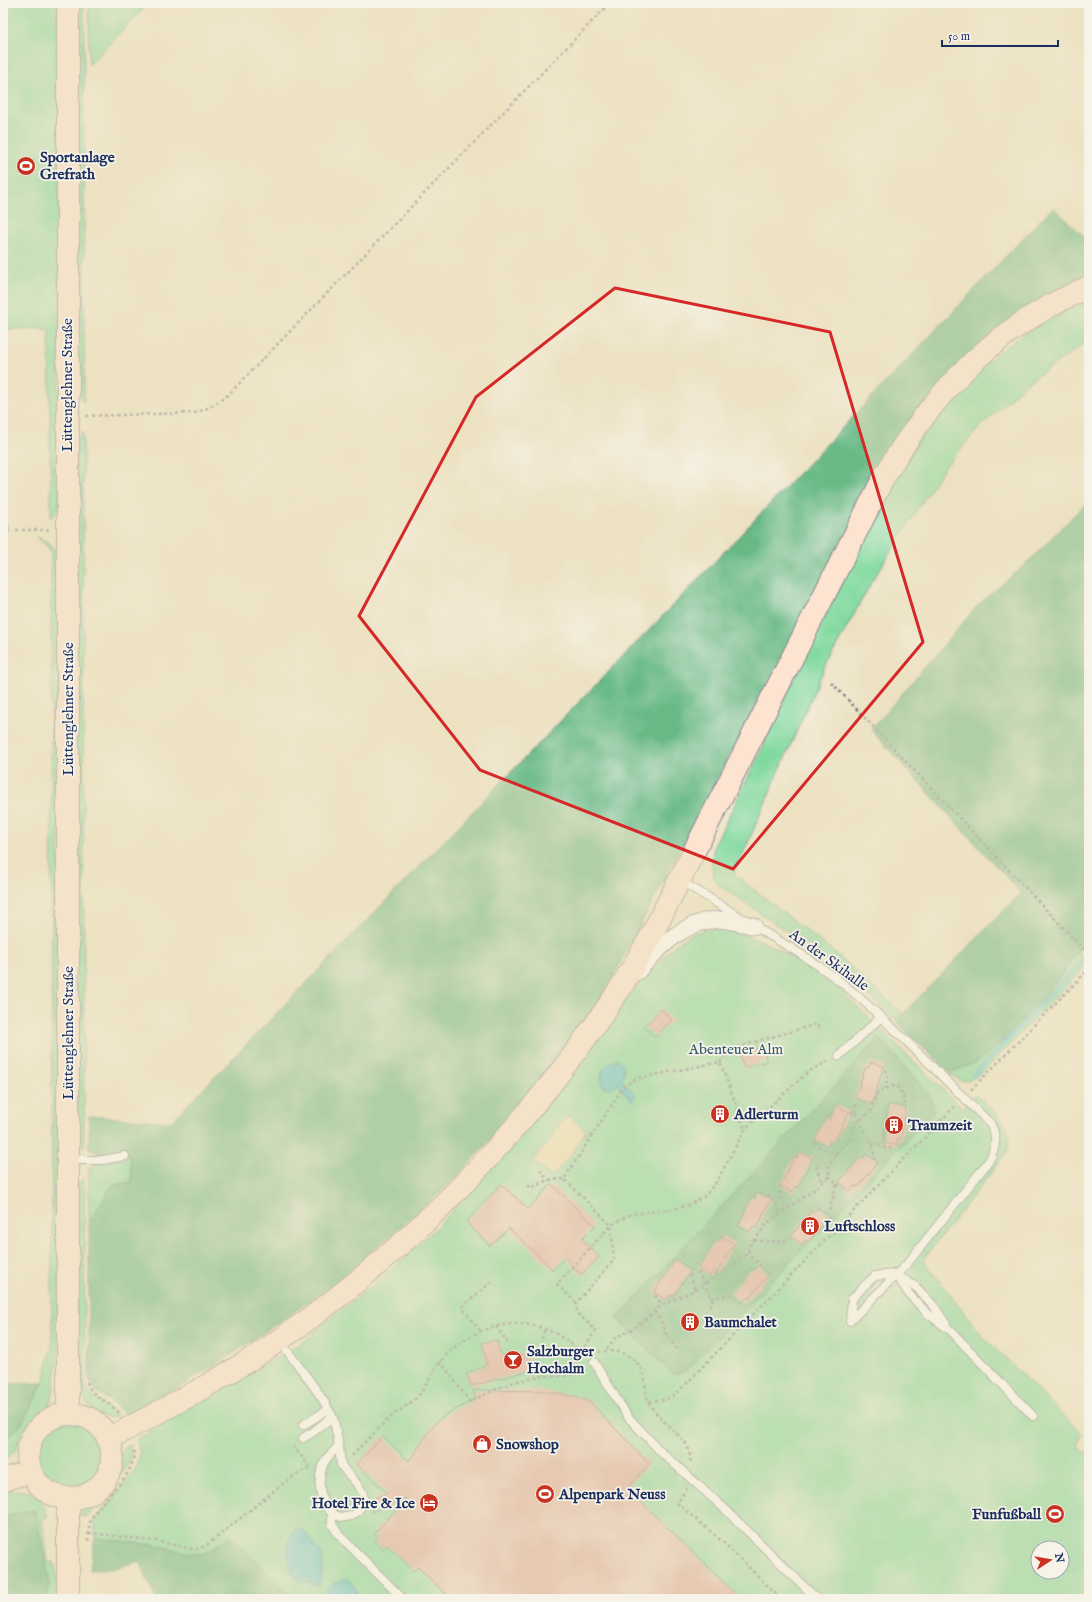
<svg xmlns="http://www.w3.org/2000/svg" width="1092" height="1602" font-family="'IM FELL English',serif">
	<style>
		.green { fill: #7fd99f; stroke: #4d847e; fill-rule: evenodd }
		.forest { fill: #67b986; stroke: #417472 }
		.sand { fill: #eeda9e; stroke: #84847e }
		.water { fill: #56c3cc; stroke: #387995 }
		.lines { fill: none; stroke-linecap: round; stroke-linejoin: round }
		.stream { stroke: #56c3cc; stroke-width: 4.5 }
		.building { fill: #dfa89d }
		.service-casing { stroke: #848890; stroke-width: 10 }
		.minor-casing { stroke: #848890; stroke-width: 18 }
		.secondary-casing { stroke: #848890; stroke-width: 24 }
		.path { stroke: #848890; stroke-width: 2.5; stroke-dasharray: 3 3; stroke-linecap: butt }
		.service { stroke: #fff; stroke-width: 8 }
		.minor { stroke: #fff; stroke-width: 16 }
		.secondary { stroke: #fde4d1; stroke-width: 22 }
		.marked { fill: none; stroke: #d62828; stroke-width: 3; stroke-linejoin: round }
		.labels { text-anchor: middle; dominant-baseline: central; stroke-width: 3.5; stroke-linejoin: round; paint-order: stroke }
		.poi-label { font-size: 15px; font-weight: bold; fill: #1b2f5e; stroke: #f7f3e8; text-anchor: start }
		.street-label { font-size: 15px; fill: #1b2f5e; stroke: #f7f3e8 }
		.park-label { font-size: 15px; fill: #345a6e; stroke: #f7f3e8 }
	</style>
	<rect width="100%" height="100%" fill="#f7f3e8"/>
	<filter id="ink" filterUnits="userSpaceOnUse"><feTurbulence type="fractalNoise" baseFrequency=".025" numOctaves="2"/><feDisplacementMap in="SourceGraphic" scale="8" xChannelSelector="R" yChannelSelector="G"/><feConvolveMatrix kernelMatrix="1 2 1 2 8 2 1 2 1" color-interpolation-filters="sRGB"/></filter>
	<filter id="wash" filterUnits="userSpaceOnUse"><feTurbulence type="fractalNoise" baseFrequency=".012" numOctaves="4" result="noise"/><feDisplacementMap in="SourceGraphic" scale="16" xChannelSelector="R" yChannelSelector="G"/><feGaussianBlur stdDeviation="0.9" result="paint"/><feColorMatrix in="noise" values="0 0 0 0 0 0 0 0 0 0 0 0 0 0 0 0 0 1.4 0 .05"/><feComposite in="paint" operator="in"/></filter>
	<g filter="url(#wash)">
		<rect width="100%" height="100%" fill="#ece1c1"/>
		<path class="green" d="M3,3H59V510L51,518L49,329H3Z
			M77,3H84V402L76,394Z
			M89,3H149L89,65Z
			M1089,299V341L1027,383L980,427L944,468L871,583L824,669L734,874L835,953L903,1014L896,1021L855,982L821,955L716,883C710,869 711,858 715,844L762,749L798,670L885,497L913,446L937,414L994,356L1022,335L1052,316Z
			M83,431L84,1147L77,1137L76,441Z
			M36,537L49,542L59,555V1346L53,1396L47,1408L32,1419L22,1433L17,1449L3,1461V1442L21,1425L43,1383L52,1346L51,551L44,543Z
			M717,928C764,936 805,963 842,992L962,1108L976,1094C989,1107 1012,1123 1009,1145C1009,1148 1006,1153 1004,1156L923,1260L982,1335L1082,1434L1078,1446L1085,1453L1089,1449V1599H293L230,1536L211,1550L200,1554L189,1553L155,1545L95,1538V1520L137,1467C141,1457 139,1449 137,1439L216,1391L267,1364L305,1341L321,1326L367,1290L402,1260L437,1227L502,1157L626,998L675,945L691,934L705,930ZM1038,1548H1062V1572H1038Z
			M1078,950L1083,960V969L986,1069C972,1081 965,1087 949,1073L977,1062L1053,987Z
			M130,1155L132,1182L112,1186L89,1223V1168L103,1161L125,1158Z
			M84,1178L85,1383C91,1402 109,1401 117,1417C103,1419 94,1414 86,1403L76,1354V1186Z
			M35 1455a33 33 0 1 1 66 0a33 33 0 1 1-66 0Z
			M129,1445L131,1451L130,1462L88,1516L81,1517C82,1512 83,1505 86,1502C93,1495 104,1491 108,1483C116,1470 116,1453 129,1445Z
			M13,1490C36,1491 41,1496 48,1517L42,1519L48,1562H54L59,1587V1599H48L49,1579L35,1511L3,1517V1494Z"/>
		<path class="forest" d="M1053,207L1089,241V276L1074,283L982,341L784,655L743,730L621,962L597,1004L568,1047L529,1097L457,1177L394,1233L327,1289L222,1361L176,1389L125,1414C121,1412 119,1408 115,1405C103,1395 93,1394 89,1377V1223L112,1186L132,1182L130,1155L104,1157L89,1148V1116L171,1122L682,596Z
			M1089,500V942L1078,950L1053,987L995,1049L977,1062L949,1073L896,1021L1021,893L871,730L979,604L1024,566Z
			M879,1038L930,1095L934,1111L686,1371L672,1374L617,1318Z
			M43,1383L21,1425L3,1442V1384Z
			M35,1510L49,1579L48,1599H3V1517Z
			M230,1536L293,1599H156L140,1561L111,1569L90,1570L95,1538L155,1545L189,1553L200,1554L211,1550Z"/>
		<path class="sand" d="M569,1116L586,1131L570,1156L552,1177L534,1162V1158L550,1141L558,1126Z"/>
		<path class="water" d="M618,1059C626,1066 625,1070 621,1080L636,1096L632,1101L618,1084L611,1088L604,1087C597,1073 605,1064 618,1059Z
			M296,1529L304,1531L317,1549L323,1556C321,1562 323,1566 322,1573C322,1577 319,1580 319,1585L315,1586L309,1582H300C287,1570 283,1541 296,1529Z
			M345,1579L350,1581L361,1599H319L333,1584Z"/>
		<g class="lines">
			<path class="stream" d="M973,1076L1082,962"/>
		</g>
		<g id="blocks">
			<path class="building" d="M661,1009L672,1020L655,1037L644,1027Z
				M762,1046L767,1061L744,1068L739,1053Z
				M871,1062L884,1066L872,1104L855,1098L865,1068H868Z
				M888,1104L906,1107L901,1139H898L897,1145L883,1143Z
				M835,1105L849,1112L838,1134L840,1137H836L834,1142L831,1140L828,1146L815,1140L826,1116L829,1120Z
				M713 1115a7 7 0 1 1 14 0a7 7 0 1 1-14 0Z
				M800,1152L813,1158L798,1188L795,1186L792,1192L780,1186L794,1157L797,1158Z
				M866,1154L878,1162L858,1187L854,1186L850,1191L839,1182L860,1156L862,1159Z
				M501,1184L528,1209L551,1184L595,1226L582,1239L599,1257L581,1275L565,1257L553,1270L509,1228L490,1246L466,1222Z
				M757,1192L771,1198L757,1228L753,1226L750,1232L738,1226L751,1197L754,1198Z
				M818,1207L830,1217L809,1242L806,1240L802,1245L791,1236L811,1211L814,1213Z
				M722,1236L734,1244L717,1272L714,1270L710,1276L698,1268L715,1241L718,1242Z
				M676,1259L691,1270L673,1297L670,1295L666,1300L654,1292Z
				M758,1265L769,1274L749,1299L746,1298L742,1303L730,1293L751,1268L754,1270Z
				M497,1340L501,1356L522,1354L530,1360L532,1370L471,1386L466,1374L487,1365L482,1343Z
				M473,1390L543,1391L575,1396L590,1402L649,1464L627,1488L741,1599H451L418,1567L414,1571L387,1545L383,1549L374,1541L378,1537L374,1533L407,1498L372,1512L373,1499L387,1493L356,1464L383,1436L409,1461L435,1423L445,1415L476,1399Z"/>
		</g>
	</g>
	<g filter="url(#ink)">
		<use href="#blocks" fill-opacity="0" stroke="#848890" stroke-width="1"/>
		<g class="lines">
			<defs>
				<path id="service" d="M3,520L5,530
					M681,881L743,919
					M752,925C784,944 818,963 847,987C898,1029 942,1078 990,1123C998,1137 996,1147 989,1161L907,1264L850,1321
					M839,1056L881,1017
					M68,1160H103L125,1156
					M895,1274L909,1294L927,1313L950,1330L1033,1416
					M850,1321L852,1299L863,1287L875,1276L895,1274L916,1287L934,1306L946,1324
					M280,1341C296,1364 320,1391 332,1416C337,1428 338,1442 340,1455C340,1458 340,1463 342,1466C349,1479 371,1490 361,1507C358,1512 355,1515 350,1516C344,1518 337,1517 332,1513C319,1503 317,1480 323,1465C326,1458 332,1452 338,1447
					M594,1362L628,1417L661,1452L725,1509L817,1599
					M303,1425L315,1418L328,1409
					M303,1438L313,1432L332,1417
					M332,1513V1524L339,1535L403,1599"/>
				<path id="minor" d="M637,972C660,947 687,917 724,920C734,921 744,924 754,926"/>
				<path id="secondary" d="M68,1414V3
					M28 1456a42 42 0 1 1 84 0a42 42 0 1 1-84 0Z
					M108,1439C167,1408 226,1377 281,1339C414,1246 527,1128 617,993C629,975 639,956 650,938L884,477C934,391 996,326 1089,287
					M3,1480L31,1471
					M68,1599V1498"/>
			</defs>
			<use href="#service" class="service-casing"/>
			<use href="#minor" class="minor-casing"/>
			<use href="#secondary" class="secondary-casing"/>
			<path class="path" d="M86,416L194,413C208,409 217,403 229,394L610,3
				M16,530H51
				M831,682L1089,955
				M720,1062L731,1049L817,1024L819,1029
				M885,1070L888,1075L885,1089
				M971,1090L1089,969
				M850,1112L855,1113L872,1144L875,1159
				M855,1113L857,1102
				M814,1142L818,1146L837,1154
				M872,1144L880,1145L888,1149L892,1148
				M816,1166L822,1183
				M540,1170L548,1180
				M829,1176L842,1189
				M528,1185L531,1188L548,1180L564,1179
				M781,1185C778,1193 783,1202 786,1209
				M768,1195L776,1203L780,1214
				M829,1210L837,1184
				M754,1240L781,1242L790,1238
				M748,1251L752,1258L761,1265
				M699,1271V1274L713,1301L709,1309
				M690,1274L695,1289
				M655,1295L662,1305
				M711,1298L727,1295L730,1296
				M576,1303L557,1284L611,1225L564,1179L624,1086L630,1082L639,1078L720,1062L745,1129
				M655,1311L664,1327L666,1334L680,1353
				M496,1326L508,1343
				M480,1331L462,1307L492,1281
				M542,1339L545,1329
				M607,1349L616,1337L631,1330L647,1318L662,1305L699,1288L716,1275L722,1273L747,1254L750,1245L770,1221L811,1192L829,1176V1165L839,1150L849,1141L856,1123L871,1111L876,1095L882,1090L896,1085C903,1093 904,1098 904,1108
				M581,1352L596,1330L577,1313L576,1303L614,1260L611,1225L631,1214L674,1209L691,1204L705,1196L717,1181L745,1129L809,1071L830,1060
				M598,1352C617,1348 640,1356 644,1377C646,1385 645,1393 648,1401C655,1415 674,1430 685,1442L689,1450L691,1463
				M440,1361L470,1402L498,1388L514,1382L543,1376H565L575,1374L584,1365
				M87,1382C92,1398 109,1401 119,1413
				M649,1401C665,1402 670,1398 682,1388L956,1105
				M293,1446L310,1467
				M352,1456C364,1443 377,1429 391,1417C400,1409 411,1404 419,1395C427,1385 432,1372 440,1362C467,1329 514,1312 554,1333C566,1339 576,1348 586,1356
				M687,1488L677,1503L724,1543L781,1599
				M89,1533L156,1541L191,1549H199L207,1545L285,1482L302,1471L310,1468
				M88,1541C89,1535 88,1525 91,1519C102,1497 139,1474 134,1447"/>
			<use href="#service" class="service"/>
			<use href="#minor" class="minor"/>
			<use href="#secondary" class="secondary"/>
		</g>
	</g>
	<path d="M0 0H1092V1602H0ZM615,288L830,332L923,642L733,869L480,770L359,616L476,397Z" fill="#ece1c1" fill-opacity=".55" fill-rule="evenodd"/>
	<path class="marked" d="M615,288L830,332L923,642L733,869L480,770L359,616L476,397Z"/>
	<defs>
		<symbol id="stadium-disc" viewBox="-11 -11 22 22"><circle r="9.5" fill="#c8321e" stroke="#f7f3e8"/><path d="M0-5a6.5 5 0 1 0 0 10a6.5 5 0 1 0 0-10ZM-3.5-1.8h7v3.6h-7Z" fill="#fff"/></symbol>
		<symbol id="building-disc" viewBox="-11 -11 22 22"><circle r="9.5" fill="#c8321e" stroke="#f7f3e8"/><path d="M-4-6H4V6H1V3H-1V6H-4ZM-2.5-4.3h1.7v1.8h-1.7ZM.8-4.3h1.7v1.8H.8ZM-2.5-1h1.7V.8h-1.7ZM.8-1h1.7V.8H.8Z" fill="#fff"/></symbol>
		<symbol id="bar-disc" viewBox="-11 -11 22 22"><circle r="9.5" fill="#c8321e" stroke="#f7f3e8"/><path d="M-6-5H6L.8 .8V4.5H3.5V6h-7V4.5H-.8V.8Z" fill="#fff"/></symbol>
		<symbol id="shop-disc" viewBox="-11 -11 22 22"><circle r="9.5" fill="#c8321e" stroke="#f7f3e8"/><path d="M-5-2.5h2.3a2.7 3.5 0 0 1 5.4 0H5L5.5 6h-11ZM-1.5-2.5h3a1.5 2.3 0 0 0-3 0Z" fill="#fff"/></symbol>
		<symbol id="hotel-disc" viewBox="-11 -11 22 22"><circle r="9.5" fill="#c8321e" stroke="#f7f3e8"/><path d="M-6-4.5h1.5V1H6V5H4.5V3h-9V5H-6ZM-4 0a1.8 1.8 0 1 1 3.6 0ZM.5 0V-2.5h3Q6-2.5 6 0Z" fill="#fff"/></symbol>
	</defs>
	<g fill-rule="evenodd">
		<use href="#stadium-disc" x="15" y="155" width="22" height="22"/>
		<use href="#building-disc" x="709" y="1103" width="22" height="22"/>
		<use href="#building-disc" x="883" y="1114" width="22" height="22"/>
		<use href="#building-disc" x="799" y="1215" width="22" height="22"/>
		<use href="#building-disc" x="679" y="1311" width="22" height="22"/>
		<use href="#bar-disc" x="502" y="1349" width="22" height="22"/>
		<use href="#shop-disc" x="471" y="1433" width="22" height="22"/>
		<use href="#stadium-disc" x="534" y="1483" width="22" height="22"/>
		<use href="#hotel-disc" x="418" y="1492" width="22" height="22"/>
		<use href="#stadium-disc" x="1044" y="1503" width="22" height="22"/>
	</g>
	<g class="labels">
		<g class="poi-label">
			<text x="40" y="157">Sportanlage<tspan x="40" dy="17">Grefrath</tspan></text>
			<text x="734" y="1114">Adlerturm</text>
			<text x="908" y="1125">Traumzeit</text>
			<text x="824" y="1226">Luftschloss</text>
			<text x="704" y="1322">Baumchalet</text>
			<text x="527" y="1351">Salzburger<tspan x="527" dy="17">Hochalm</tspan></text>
			<text x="496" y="1444">Snowshop</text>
			<text x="559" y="1494">Alpenpark Neuss</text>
			<text x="415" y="1503" text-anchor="end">Hotel Fire &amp; Ice</text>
			<text x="1041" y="1514" text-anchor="end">Funfußball</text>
		</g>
		<g class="street-label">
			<text transform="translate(67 385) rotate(-90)">Lüttenglehner Straße</text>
			<text transform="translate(68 709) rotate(-90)">Lüttenglehner Straße</text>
			<text transform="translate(829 960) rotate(36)">An der Skihalle</text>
			<text transform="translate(68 1033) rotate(-90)">Lüttenglehner Straße</text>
		</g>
		<g class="park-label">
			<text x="736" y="1049">Abenteuer Alm</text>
		</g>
	</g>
	<rect width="1092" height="1602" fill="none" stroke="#f7f3e8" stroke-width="16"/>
	<g transform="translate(1050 1560) rotate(78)"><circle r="19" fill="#f7f3e8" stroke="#9fa5b1"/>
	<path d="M0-3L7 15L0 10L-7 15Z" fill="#c8321e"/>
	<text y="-6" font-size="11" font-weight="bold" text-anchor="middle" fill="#1b2f5e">N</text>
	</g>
	<path d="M942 40v6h116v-6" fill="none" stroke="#1b2f5e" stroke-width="2"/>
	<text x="948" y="40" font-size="12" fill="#1b2f5e" stroke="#f7f3e8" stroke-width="3" paint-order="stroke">50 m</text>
</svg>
